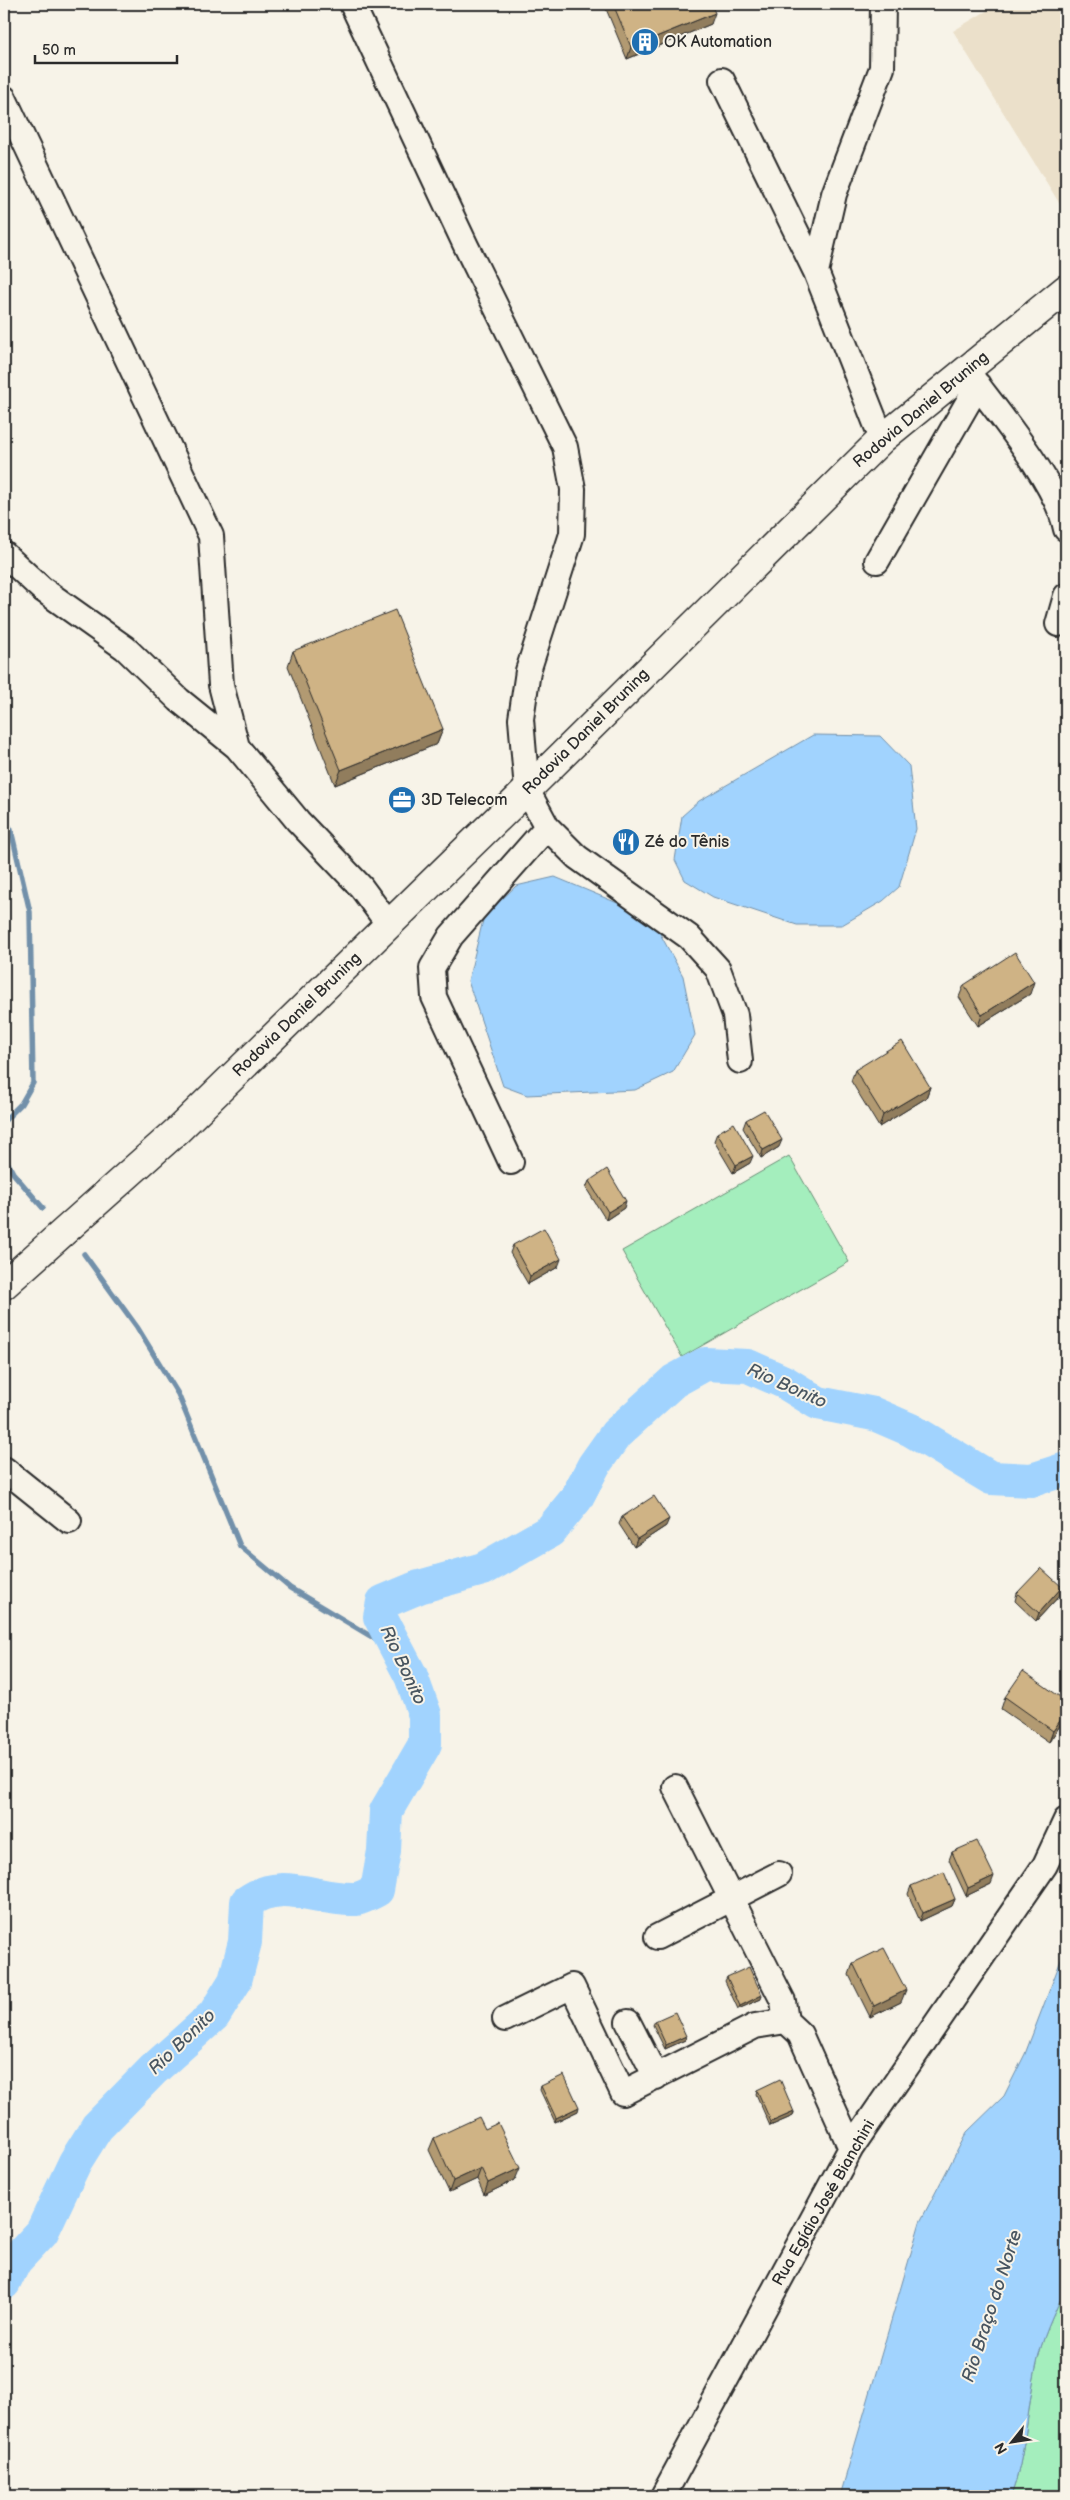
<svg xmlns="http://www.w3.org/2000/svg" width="1070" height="2500" font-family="'Balsamiq Sans',sans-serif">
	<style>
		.built { fill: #ebe0ca }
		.green { fill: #a4eebd; stroke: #688c74 }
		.water { fill: #a1d3fe; stroke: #7290aa }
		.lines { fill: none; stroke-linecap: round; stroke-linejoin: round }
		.stream { stroke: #7290aa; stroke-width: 5.5 }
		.river { stroke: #a1d3fe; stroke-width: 34 }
		.minor-casing { stroke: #2b2b2b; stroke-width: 28 }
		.major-casing { stroke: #2b2b2b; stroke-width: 31 }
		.minor { stroke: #f7f3e8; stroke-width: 24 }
		.major { stroke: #f7f3e8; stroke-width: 28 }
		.wall { fill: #b29a72; stroke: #2b2b2b }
		.shaded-wall { fill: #917d5d; stroke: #2b2b2b }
		.building { fill: #cfb385; stroke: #2b2b2b }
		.labels { text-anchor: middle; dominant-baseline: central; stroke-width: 4; stroke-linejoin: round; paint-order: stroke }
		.poi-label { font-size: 16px; fill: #2b2b2b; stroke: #f7f3e8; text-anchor: start }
		.street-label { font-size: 16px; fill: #2b2b2b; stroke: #f7f3e8 }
		.water-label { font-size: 18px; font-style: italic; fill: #485560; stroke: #f7f3e8 }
	</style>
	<rect width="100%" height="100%" fill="#f7f3e8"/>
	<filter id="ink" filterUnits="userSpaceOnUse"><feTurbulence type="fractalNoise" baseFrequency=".02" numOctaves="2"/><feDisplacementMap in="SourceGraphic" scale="10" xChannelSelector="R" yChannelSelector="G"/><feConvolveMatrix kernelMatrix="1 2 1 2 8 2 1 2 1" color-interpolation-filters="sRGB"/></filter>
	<g filter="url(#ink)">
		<path class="built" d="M998,4H1053L1066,25V214L953,31Z"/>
		<path class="green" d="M789,1156L849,1262L682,1357L622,1251Z
			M1066,2288V2496H1011C1026,2455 1027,2410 1036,2367C1041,2340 1054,2313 1066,2288Z"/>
		<path class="water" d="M813,735L880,736L909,766L916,829L899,887L883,901L842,925H797L713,897L685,880L675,860L682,816L699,801Z
			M555,877L651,917L683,976L695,1035L673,1072L635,1090L527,1095L503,1086L468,981L484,916L516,886Z
			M1066,1947V2288C1054,2313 1041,2340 1036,2367C1027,2410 1026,2455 1011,2496H840L920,2222L967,2132L1004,2096L1025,2054Z"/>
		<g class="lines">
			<path class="stream" d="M4,818L11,830L30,912L33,1083L21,1104L4,1121
				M4,1156L13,1173L43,1208
				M84,1254L137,1327L178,1394L240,1546L290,1588L377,1640H392"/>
			<path class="river" d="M4,2283L15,2261L42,2232L75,2162L97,2127L153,2070L214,2015L235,1981L245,1942L247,1902C282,1876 316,1901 356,1899C362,1898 371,1893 377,1890L384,1851L386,1811L425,1744V1715L411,1676L380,1617L383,1602L419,1587L483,1569L550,1531L576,1499L594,1465L616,1434L674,1381L705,1364L748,1366L784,1382L818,1403L874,1414L911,1430L991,1478L1032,1480L1066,1469"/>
			<defs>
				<path id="minor" d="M352,4L466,246L565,447L573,489L572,534L528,671L521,719L527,790L547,827L451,936L432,968L434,997L511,1162
					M722,80L816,272L882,439
					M4,98L211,536L221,685L237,747
					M816,272L834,194L882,68L883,4
					M970,375C999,414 1057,483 1066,529
					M4,554L42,589L125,648L179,700L237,747L298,821L361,887L389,925
					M877,561L978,385
					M1058,624L1066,596
					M547,827L577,857L689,937L718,969L735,1015L740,1061
					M4,1469L69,1521
					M675,1787L783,2001L786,2021
					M657,1937L779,1874
					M505,2019L572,1986L623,2093L755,2026L786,2021L800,2034L851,2148
					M628,2022L656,2077
					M663,2496L851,2148L1045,1865L1066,1820"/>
				<path id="major" d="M4,1285L178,1130L527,790L882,439L1066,289"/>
			</defs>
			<use href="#minor" class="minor-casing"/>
			<use href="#major" class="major-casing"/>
			<use href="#minor" class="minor"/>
			<use href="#major" class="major"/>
		</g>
		<path class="wall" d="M604,4H711V24L627,59Z
			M293,651L443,729L437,744L335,785L288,666Z
			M964,985L1030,994L978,1026L959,997Z
			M855,1070L930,1087L926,1098L879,1127L851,1081Z
			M746,1120L779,1147L761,1158L743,1128Z
			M717,1133L750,1163L733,1173L714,1141Z
			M589,1181L624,1208L606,1220L586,1188Z
			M513,1245L558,1267L528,1284L510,1253Z
			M622,1517L666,1526L634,1547L619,1524Z
			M1062,1587L1060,1595L1036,1621L1015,1601L1017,1593Z
			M1005,1697L1066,1701V1717L1049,1742L1001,1709Z
			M952,1852L991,1884L966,1896L949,1860Z
			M911,1886L955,1899L952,1906L920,1921L908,1894Z
			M853,1963L901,2002L870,2017L849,1975Z
			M727,1977L761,1999L738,2009L725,1981Z
			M655,2021L685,2040L665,2049L653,2025Z
			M541,2086L578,2111L555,2122L540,2090Z
			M757,2090L794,2112L793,2116L770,2126L756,2094Z
			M485,2129L515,2180L484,2195L477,2179L449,2192L429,2150L434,2138Z"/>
		<path class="shaded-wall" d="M715,13L711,24L627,59L631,47Z
			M443,729L437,744L335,785L341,770Z
			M1034,982L1030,994L978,1026L982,1015Z
			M930,1087L926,1098L879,1127L883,1115Z
			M782,1140L779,1147L761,1158L763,1150Z
			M753,1156L750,1163L733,1173L736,1165Z
			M626,1201L624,1208L606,1220L608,1212Z
			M561,1259L558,1267L528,1284L530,1276Z
			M669,1519L666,1526L634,1547L637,1539Z
			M1062,1587L1060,1595L1036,1621L1039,1613Z
			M1066,1712V1717L1049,1742L1053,1731Z
			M994,1876L991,1884L966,1896L968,1888Z
			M955,1899L952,1906L920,1921L923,1913Z
			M906,1990L901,2002L870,2017L874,2006Z
			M762,1995L761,1999L738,2009L740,2006Z
			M686,2036L685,2040L665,2049L666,2045Z
			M579,2107L578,2111L555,2122L556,2118Z
			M794,2112L793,2116L770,2126L771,2122Z
			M481,2168L477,2179L449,2192L453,2181Z
			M520,2168L515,2180L484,2195L488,2183Z"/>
		<path class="building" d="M613,4H711L715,13L631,47Z
			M395,610L443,729L341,770L293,651Z
			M1015,952L1034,982L982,1015L964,985Z
			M902,1041L930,1087L883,1115L855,1070Z
			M764,1110L782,1140L763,1150L746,1120Z
			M734,1123L753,1156L736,1165L717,1133Z
			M607,1169L626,1201L608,1212L589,1181Z
			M544,1228L561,1259L530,1276L513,1245Z
			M654,1496L669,1519L637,1539L622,1517Z
			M1041,1568L1062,1587L1039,1613L1017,1593Z
			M1023,1671L1066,1701V1712L1053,1731L1005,1697Z
			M977,1841L994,1876L968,1888L952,1852Z
			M944,1872L955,1899L923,1913L911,1886Z
			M884,1948L906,1990L874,2006L853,1963Z
			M749,1967L762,1995L740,2006L727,1977Z
			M675,2012L686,2036L666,2045L655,2021Z
			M564,2075L579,2107L556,2118L541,2086Z
			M780,2079L794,2112L771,2122L757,2090Z
			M479,2117L485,2129L498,2123L520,2168L488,2183L481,2168L453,2181L434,2138Z"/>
	</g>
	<defs>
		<symbol id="building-disc" viewBox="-11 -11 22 22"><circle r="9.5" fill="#1f6fb2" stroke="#f7f3e8"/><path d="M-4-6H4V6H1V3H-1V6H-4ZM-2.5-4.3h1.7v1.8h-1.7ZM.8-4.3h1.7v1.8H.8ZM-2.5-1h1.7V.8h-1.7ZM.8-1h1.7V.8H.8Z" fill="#fff"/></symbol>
		<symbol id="office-disc" viewBox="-11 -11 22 22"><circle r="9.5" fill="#1f6fb2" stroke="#f7f3e8"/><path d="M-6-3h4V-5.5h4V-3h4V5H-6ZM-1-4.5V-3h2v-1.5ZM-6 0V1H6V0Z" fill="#fff"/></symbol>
		<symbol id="restaurant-disc" viewBox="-11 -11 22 22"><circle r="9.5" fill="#1f6fb2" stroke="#f7f3e8"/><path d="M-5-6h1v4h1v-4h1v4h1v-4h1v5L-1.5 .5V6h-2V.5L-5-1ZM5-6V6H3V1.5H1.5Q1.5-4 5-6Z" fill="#fff"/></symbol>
	</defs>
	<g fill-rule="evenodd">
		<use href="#building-disc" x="629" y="26" width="32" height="32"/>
		<use href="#office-disc" x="386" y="784" width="32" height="32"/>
		<use href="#restaurant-disc" x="610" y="826" width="32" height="32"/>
	</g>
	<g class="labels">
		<g class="poi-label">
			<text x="664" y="42">OK Automation</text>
			<text x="421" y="800">3D Telecom</text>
			<text x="645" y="842">Zé do Tênis</text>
		</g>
		<g class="street-label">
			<text transform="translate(921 410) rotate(-40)">Rodovia Daniel Bruning</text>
			<text transform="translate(586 732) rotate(-45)">Rodovia Daniel Bruning</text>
			<text transform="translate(297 1015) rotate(-44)">Rodovia Daniel Bruning</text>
			<text transform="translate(824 2203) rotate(-60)">Rua Egídio José Bianchini</text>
		</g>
		<g class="water-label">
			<text transform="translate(787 1386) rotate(24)">Rio Bonito</text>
			<text transform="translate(403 1665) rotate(65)">Rio Bonito</text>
			<text transform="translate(182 2042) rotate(-44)">Rio Bonito</text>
			<text transform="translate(992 2306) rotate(-72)">Rio Braço do Norte</text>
		</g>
	</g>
	<rect width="1070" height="2500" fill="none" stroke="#f7f3e8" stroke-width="20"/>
	<rect x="10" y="10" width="1050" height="2480" fill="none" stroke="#2b2b2b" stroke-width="2" filter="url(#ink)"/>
	<g transform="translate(1012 2442) rotate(240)" stroke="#f7f3e8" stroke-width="4" paint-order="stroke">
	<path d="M0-4L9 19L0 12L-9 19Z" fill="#2b2b2b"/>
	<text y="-8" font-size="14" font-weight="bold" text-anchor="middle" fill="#2b2b2b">N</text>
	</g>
	<path d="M35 55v8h142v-8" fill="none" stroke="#2b2b2b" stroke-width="2.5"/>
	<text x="42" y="55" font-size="15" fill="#2b2b2b" stroke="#f7f3e8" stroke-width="4" paint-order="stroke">50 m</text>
</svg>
